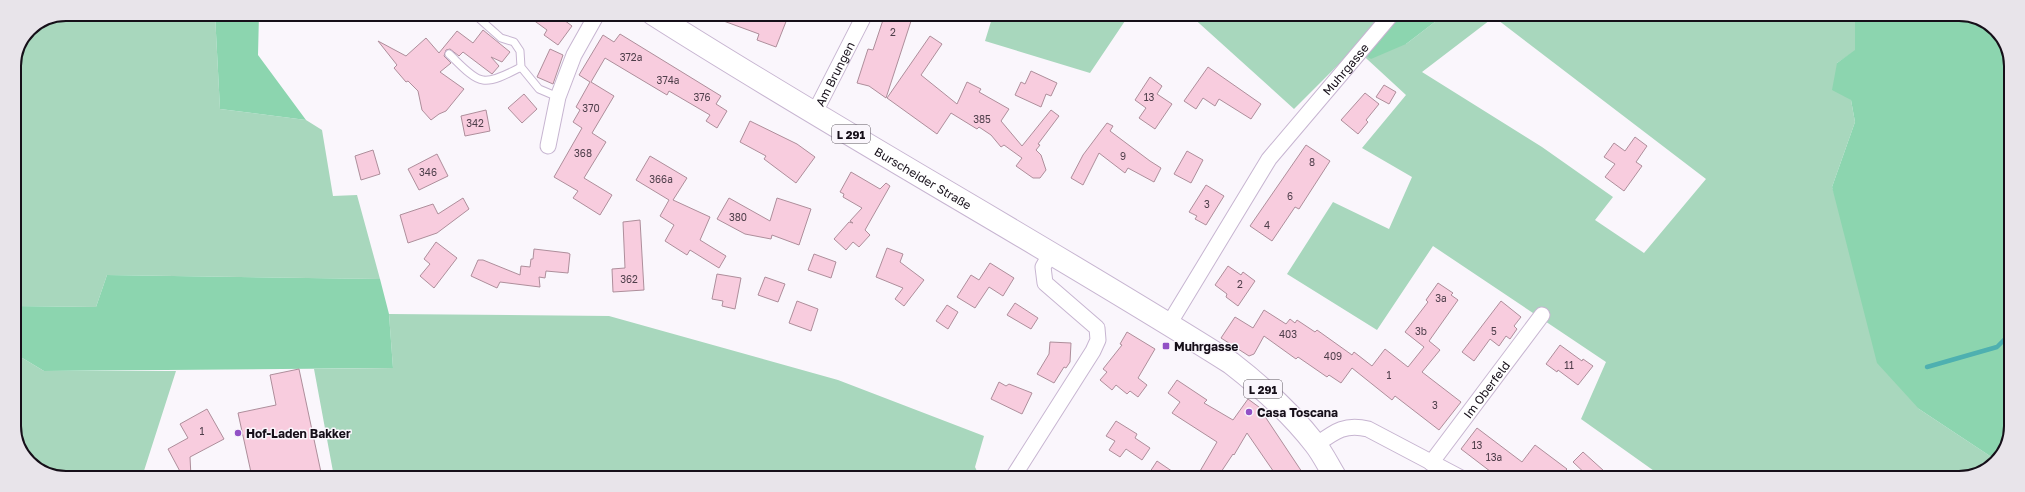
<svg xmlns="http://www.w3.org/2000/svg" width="2025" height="492" font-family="'Golos Text',sans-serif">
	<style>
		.green { fill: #a8d7bd; fill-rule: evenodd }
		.forest { fill: #8cd5af }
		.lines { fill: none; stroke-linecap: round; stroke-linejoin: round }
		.stream { stroke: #4eb0b0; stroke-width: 4.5 }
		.building { fill: #f8ccde; stroke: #ae8e9b }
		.service-casing { stroke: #c7b5d1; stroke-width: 9 }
		.minor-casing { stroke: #c7b5d1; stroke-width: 17 }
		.primary-casing { stroke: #c7b5d1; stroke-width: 24 }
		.service { stroke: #fff; stroke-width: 7 }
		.minor { stroke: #fff; stroke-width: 15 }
		.primary { stroke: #fff; stroke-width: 22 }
		.poi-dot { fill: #9251c6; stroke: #faf6fc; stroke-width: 1.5 }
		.labels { text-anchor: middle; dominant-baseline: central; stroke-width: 3; stroke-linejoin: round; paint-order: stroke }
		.number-label { font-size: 10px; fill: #4e3e4a }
		.shield { fill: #faf6fc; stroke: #5a545d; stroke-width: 1 }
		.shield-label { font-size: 11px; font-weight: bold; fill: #160f19 }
		.street-label { font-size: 12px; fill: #160f19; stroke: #faf6fc }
		.poi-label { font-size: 12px; font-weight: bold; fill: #160f19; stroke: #faf6fc; text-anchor: start }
		.rim { fill: none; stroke: #160f19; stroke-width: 2 }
	</style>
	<rect width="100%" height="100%" fill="#faf6fc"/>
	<path class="green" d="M66,14H215L220,109L306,120L322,130L333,196L357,195L380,279L107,275L96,307L14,306V66L29,29Z
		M993,15H1129L1090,73L985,41Z
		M1190,15H1384L1406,44L1444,15H1855V51L1837,63L1851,100L1855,122L1832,187L1919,409L1996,460L1993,465L1959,478H1664L1581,419L1606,362L1433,246L1377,330L1287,274L1333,202L1389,229L1412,177L1362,148L1406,95L1355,48L1294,109ZM1494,17L1706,179L1644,253L1595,220L1613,197L1542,147L1422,72Z
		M389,314L609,316L838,380L984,436L975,467L980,477H334L314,369L393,368Z
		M14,353L44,371H176L142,477H56L27,460L14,433Z"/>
	<path class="forest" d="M215,14H259L258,55L306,120L220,109Z
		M1384,15H1444L1406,44L1371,59L1355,48Z
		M1855,15H1969L1998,32L2011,62L2010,436L1996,460L1919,409L1877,363L1832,187L1855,122L1851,100L1832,90L1837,63L1855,50Z
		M107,275L380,279L389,314L393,368L44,371L14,353V306L96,307Z"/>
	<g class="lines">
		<path class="stream" d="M1927,367L1997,347L2010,334"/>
	</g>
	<path class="building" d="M525,14H556L572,26L558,45L544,35L547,30Z
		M710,14H789L776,47L757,40L759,34L710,16Z
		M885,14H902L912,18L886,98L869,86L857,83L868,49L873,50Z
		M483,30L510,52L502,62L491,57L499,66L492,74L463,52L459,56L450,49L446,50L444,56L451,63L440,72L464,89L446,111L439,114L431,120L422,110L418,91L408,81L406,82L394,68L397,65L378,41L406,56L426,38L439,53L457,31L473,43Z
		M620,34L721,96L716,104L727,111L717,128L706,121L710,115L669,91L667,95L605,58L591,82L614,96L592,133L606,142L584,178L612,195L600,215L573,198L578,191L554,177L582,128L573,122L580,110L576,107L590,82L579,75L603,35L614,42Z
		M930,36L942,44L921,75L957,104L967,82L981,89L979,92L1009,109L1001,121L1022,146L1051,110L1059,116L1038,144L1040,145L1036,150L1041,155L1046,170L1040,178H1033L1016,166L1022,158L1004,145L1001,147L991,135L979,127L977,129L951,113L937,134L887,98Z
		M550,49L563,55L553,84L537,77Z
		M1208,67L1261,104L1251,119L1219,99L1215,106L1203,98L1196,109L1184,101Z
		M1031,71L1057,83L1051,96L1046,94L1041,107L1015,95L1021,82L1025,84Z
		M1150,77L1162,86L1157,94L1172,104L1155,129L1139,118L1146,108L1135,100Z
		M1384,85L1396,92L1389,104L1376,97Z
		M1365,93L1379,104L1366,120L1368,122L1358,134L1341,120Z
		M524,94L537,109L522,123L508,108Z
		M486,110L490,131L465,136L461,116Z
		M750,121L797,144L815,157L796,183L764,159L766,156L740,142Z
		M1107,123L1113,126L1110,131L1150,161L1161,168L1154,182L1128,168L1125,173L1099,153L1083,185L1071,178L1083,155Z
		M1635,137L1647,146L1636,162L1642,166L1624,191L1605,177L1615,164L1604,157L1614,143L1625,151Z
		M1306,145L1330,161L1299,209L1295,207L1272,241L1250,226Z
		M373,150L380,174L361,180L355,156Z
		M1187,151L1203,160L1191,183L1174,174Z
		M437,154L448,176L419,190L408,169Z
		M650,156L687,178L673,200L710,217L700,240L726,256L719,268L690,250L687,255L665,241L674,225L660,216L669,200L636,180Z
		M851,172L880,189L886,183L890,186L865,230L870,235L859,247L853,242L846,250L834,239L849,222L853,223L850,221L862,208L843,197L844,194L840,192Z
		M1206,185L1224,196L1206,225L1195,219L1197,216L1189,212Z
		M463,198L469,209L437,233L408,243L400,215L433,204L438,214Z
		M729,198L770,221L777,198L811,209L799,245L772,235L771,239L745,234L717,219Z
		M640,220L644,290L613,292L612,269L625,268L623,222Z
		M436,242L457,258L434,288L420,276L430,264L424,259Z
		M887,248L903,254L900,262L924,280L904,306L895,299L903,288L876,277Z
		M534,249L568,253L570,254L568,273L546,271L545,278L539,277L540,287L500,282L497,288L471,276L478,260H483L520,275L521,266L530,267L531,259H533Z
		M814,254L836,262L831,278L808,270Z
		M990,263L1014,278L1003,296L989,287L975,308L957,297L971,275L979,280Z
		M1228,266L1241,275L1243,272L1255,281L1238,306L1226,297L1227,294L1215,285Z
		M717,274L741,278L735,309L722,306L723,301L712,299Z
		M765,277L785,284L778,302L758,295Z
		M1438,283L1453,293L1451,295L1458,300L1429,341L1440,350L1422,372L1461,402L1439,430L1395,396L1392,400L1352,368L1341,383L1329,375L1327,377L1298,357L1296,359L1264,336L1254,354L1249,356L1221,338L1235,317L1253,328L1264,310L1286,324L1290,319L1295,323L1297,320L1315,332L1317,330L1352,355L1354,352L1372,366L1385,349L1408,367L1424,347L1405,332L1428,302L1426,300Z
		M797,301L818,309L811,331L789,323Z
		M1501,301L1521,317L1514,326L1517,329L1510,339L1506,336L1499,346L1490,339L1474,361L1462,352Z
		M1015,303L1038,318L1031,329L1007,315Z
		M947,305L958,312L948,329L936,321Z
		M1127,332L1155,349L1138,378L1147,385L1138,397L1130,391L1127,394L1116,385L1112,390L1100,380L1107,372L1103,369L1122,345L1120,344Z
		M1050,342L1071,343L1070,362L1066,368L1064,367L1054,383L1037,374L1049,354Z
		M1560,345L1582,361L1583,359L1593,366L1578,385L1558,370L1557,372L1546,364Z
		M299,369L322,477H252L238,413L276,405L270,375Z
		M1177,380L1207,400L1204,403L1233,420L1248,399L1263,410L1262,412L1306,478H1278L1247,433L1234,455L1233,454L1217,478H1196L1217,442L1172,413L1180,402L1168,393Z
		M999,382L1006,386L1009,384L1032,393L1022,414L991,399Z
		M207,409L224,439L190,457L191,477H183L168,449L188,438L180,424Z
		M1116,421L1137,434L1135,438L1150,448L1142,460L1126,449L1120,457L1109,450L1115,441L1106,436Z
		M1477,428L1522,462L1535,445L1567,469L1558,478H1499L1461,449Z
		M1583,452L1604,471L1598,478H1590L1573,462Z
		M1157,461L1182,478H1146Z"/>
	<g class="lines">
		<defs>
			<path id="service" d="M474,14L501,38L514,42L520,51L521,67L539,89L558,97
				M449,54C457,61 472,79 483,80C494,82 511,72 521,67"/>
			<g id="minor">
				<path id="s1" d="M815,112L865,14"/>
				<path d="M548,146L558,97L574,55L597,14"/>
				<path id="s2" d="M1169,324L1269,159L1391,15"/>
				<path d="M1316,445C1334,432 1345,423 1368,429L1461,478"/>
				<path id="s3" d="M1431,463L1542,315"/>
				<path d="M1013,477L1093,351L1098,340L1097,328L1045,283L1043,267L1051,253"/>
			</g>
			<g id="primary">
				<path id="s4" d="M653,14C843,135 1041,243 1231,363C1262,387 1291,413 1315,444C1323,454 1329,467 1336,478"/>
			</g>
		</defs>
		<use href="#service" class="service-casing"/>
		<use href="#minor" class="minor-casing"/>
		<use href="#primary" class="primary-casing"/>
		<use href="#service" class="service"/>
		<use href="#minor" class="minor"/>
		<use href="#primary" class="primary"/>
	</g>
	<g class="poi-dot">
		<rect x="1162" y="342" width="8" height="8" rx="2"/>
		<circle cx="1249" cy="412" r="4"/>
		<circle cx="238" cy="433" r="4"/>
	</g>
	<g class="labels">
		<g class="number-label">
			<text x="893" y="32">2</text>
			<text x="631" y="57">372a</text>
			<text x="668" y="80">374a</text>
			<text x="702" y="97">376</text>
			<text x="1149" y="97">13</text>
			<text x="591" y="108">370</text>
			<text x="982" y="119">385</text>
			<text x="475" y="123">342</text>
			<text x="583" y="153">368</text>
			<text x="1123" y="156">9</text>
			<text x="1312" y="162">8</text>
			<text x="428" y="172">346</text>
			<text x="661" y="179">366a</text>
			<text x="1290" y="196">6</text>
			<text x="1207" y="204">3</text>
			<text x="738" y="217">380</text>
			<text x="1267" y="225">4</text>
			<text x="629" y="279">362</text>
			<text x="1240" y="284">2</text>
			<text x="1441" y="298">3a</text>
			<text x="1421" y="331">3b</text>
			<text x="1494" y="331">5</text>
			<text x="1288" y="334">403</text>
			<text x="1333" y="356">409</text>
			<text x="1569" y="365">11</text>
			<text x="1389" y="375">1</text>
			<text x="1435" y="405">3</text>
			<text x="202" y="431">1</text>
			<text x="1477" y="445">13</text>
			<text x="1494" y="457">13a</text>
		</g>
		<g class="shield">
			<rect x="832" y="125" width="38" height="18" rx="3"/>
			<rect x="1244" y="380" width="38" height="18" rx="3"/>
		</g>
		<g class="shield-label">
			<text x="851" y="134">L 291</text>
			<text x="1263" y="389">L 291</text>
		</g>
		<g class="street-label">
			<text stroke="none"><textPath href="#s2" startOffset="311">Muhrgasse</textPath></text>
			<text stroke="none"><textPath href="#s1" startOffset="43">Am Brungen</textPath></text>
			<text stroke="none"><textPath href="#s4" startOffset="316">Burscheider Straße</textPath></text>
			<text stroke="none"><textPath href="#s3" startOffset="92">Im Oberfeld</textPath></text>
		</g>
		<g class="poi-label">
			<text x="1174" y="346">Muhrgasse</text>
			<text x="1257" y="412">Casa Toscana</text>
			<text x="246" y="433">Hof-Laden Bakker</text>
		</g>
	</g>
	<path d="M0 0H2025V492H0ZM66 21H1959A45 45 0 0 1 2004 66V426A45 45 0 0 1 1959 471H66A45 45 0 0 1 21 426V66A45 45 0 0 1 66 21Z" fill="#e8e4ea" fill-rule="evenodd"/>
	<path class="rim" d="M66 21H1959A45 45 0 0 1 2004 66V426A45 45 0 0 1 1959 471H66A45 45 0 0 1 21 426V66A45 45 0 0 1 66 21Z"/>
</svg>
